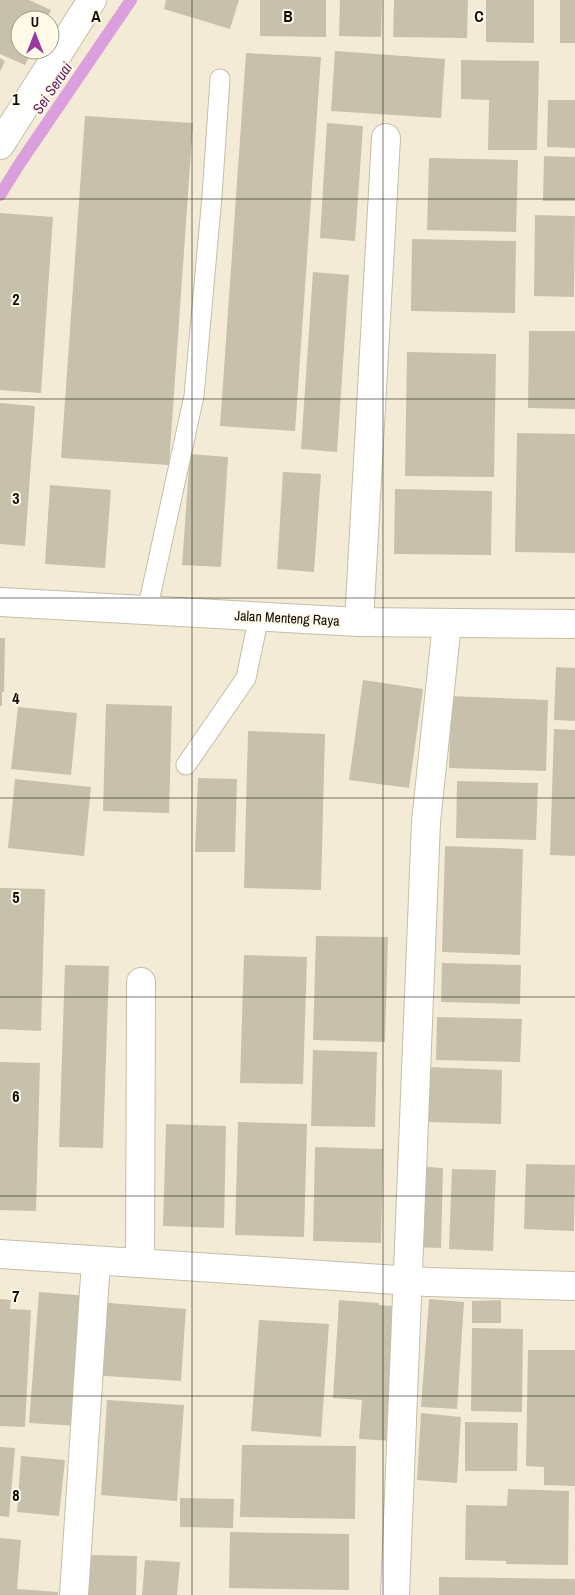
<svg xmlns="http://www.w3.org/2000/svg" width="575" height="1595" font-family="'Archivo Narrow',sans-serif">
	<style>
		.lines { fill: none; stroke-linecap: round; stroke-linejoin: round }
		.stream { stroke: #daa0dd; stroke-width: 12 }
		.building { fill: #c7c1ac }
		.lane-casing { stroke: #c4bea9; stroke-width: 21 }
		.street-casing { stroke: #c4bea9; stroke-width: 30 }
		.secondary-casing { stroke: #c4bea9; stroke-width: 30 }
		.lane { stroke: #fff; stroke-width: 19 }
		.street { stroke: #fff; stroke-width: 28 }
		.secondary { stroke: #fff; stroke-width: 28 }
		.grid { fill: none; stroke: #0e0c05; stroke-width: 1; stroke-opacity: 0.55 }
		.labels { text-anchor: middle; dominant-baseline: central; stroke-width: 4; stroke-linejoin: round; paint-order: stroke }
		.street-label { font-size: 14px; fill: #0e0c05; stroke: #fff9e8 }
		.water-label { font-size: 15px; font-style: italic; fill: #611e67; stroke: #fff9e8 }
		.grid-label { font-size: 16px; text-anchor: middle; font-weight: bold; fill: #0e0c05; stroke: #fff9e8; stroke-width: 4; stroke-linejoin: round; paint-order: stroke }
	</style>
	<rect width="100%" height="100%" fill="#f3ebd6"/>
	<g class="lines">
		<path class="stream" d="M0,195L20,163L131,0"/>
	</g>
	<path class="building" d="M0,0H29L51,10L46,20H20V50H32L25,65L0,54Z
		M166,0H239L230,29L164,9Z
		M260,0H326V37L260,36Z
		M340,0H382L381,37L339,36Z
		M394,0H468L467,38L393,37Z
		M486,0H534V43L486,42Z
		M560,0H575V43H560Z
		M335,51L445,59L441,118L331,111Z
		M246,53L321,57L295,431L220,426Z
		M0,58L5,61L0,72Z
		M461,60L539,61L537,150H488L489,100L461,99Z
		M548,100H575V148L547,147Z
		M85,116L193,123L169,465L61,458Z
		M327,123L363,126L355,241L320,238Z
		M544,156L575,157V201H543Z
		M429,158L518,160L516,232L427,230Z
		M0,213L53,217L41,393L0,390Z
		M535,215L575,216L574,297L534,296Z
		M412,239L516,241L515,313L411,311Z
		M313,272L349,275L337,452L301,449Z
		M529,331H575V409L528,408Z
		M407,352L496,354L494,477L405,476Z
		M0,403L35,406L25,546L0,544Z
		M517,433L575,434V553L515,552Z
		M190,454L228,457L221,567L182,565Z
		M283,472L321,474L314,572L277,569Z
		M50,485L111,490L105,568L45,564Z
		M395,489L492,491L491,555L394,554Z
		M0,638H5L4,692H2V706H0Z
		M556,667L575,668V721L554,720Z
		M363,680L423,689L409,788L349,780Z
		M451,696L548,700L546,771L449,768Z
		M106,704L172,706L169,813L103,811Z
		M18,707L77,713L71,775L11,769Z
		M554,729L575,730V856L550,855Z
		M248,731L325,734L321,890L244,888Z
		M198,778L237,779L235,852H195Z
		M15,779L91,787L84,856L8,848Z
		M457,781L538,783L536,840L456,838Z
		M445,846L523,849L520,955L442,952Z
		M0,888L45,889L41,1031L0,1029Z
		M316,936L388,937L385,1042L313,1040Z
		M244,955L307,957L303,1084L240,1083Z
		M442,963L521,965L520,1004L441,1002Z
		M65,965L109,966L103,1148L59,1147Z
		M437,1017L522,1019L520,1062L436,1060Z
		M313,1050L377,1052L375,1127L311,1126Z
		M0,1062L40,1063L36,1211L0,1210Z
		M428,1067L502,1070L501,1124L426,1122Z
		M238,1122L307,1124L304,1237L235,1235Z
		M166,1124L226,1126L224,1228L163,1226Z
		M315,1147L383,1149L381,1243L313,1241Z
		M526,1164L575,1165L574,1231L524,1229Z
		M415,1166L443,1168L441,1248L413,1247Z
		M452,1169L496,1170L493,1251L449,1249Z
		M39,1292L89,1296L79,1426L29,1423Z
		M0,1299L11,1300L10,1309L31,1310L25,1427L0,1426Z
		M429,1299L464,1302L457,1409L421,1407Z
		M339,1300L379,1303V1305L403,1307L394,1441L359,1439L362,1400L333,1398Z
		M501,1300V1323H472V1301Z
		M97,1302L186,1309L181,1381L91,1375Z
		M259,1320L329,1324L321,1437L251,1431Z
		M472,1328L523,1329L522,1412L471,1411Z
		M528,1350H575V1486L544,1485V1467L526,1466Z
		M107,1400L184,1405L177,1501L101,1495Z
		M421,1413L461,1417L457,1483L417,1480Z
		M465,1422L518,1423L517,1471H465Z
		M242,1445L356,1446L355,1519L240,1517Z
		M0,1447L15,1448L9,1517L0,1516Z
		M21,1456L65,1460L59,1516L17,1512Z
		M508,1489L569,1491L568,1565L506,1564V1561L465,1560L466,1505L507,1506Z
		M180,1498L234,1499L233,1528L180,1527Z
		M230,1532L349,1534V1590L229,1588Z
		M0,1538L21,1540L17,1589L58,1592V1595H0Z
		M88,1555L137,1556L136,1595H88Z
		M145,1560L180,1562L177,1595H142Z
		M439,1577L575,1579V1595H439Z"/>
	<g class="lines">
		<defs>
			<path id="lane" d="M147,611L194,396L212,196L220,79
				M186,765L246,678L259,616"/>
			<path id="street" d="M0,145L92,0
				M359,622L386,138
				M0,1254L428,1282L575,1286
				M140,1263L141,982
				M74,1595L96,1261
				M395,1595L426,822L447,623"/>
			<path id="secondary" d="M0,602L359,622L575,624"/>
		</defs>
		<use href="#lane" class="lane-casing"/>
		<use href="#street" class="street-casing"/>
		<use href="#secondary" class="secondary-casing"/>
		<use href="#lane" class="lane"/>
		<use href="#street" class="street"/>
		<use href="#secondary" class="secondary"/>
	</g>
	<path class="grid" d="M192,0V1595M383,0V1595M0,199H575M0,399H575M0,598H575M0,798H575M0,997H575M0,1196H575M0,1396H575"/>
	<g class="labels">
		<g class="street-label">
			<text transform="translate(287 618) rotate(3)">Jalan Menteng Raya</text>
		</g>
		<g class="water-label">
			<text transform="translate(52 88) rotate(-56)">Sei Seruai</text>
		</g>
	</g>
	<g class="grid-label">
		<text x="96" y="22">A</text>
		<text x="288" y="22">B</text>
		<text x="479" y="22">C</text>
		<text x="16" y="105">1</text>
		<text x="16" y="305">2</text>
		<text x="16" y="504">3</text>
		<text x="16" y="704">4</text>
		<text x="16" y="903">5</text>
		<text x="16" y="1102">6</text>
		<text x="16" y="1302">7</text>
		<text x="16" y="1501">8</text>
	</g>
	<g transform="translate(35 35)"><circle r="24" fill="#fff9e8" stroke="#9f9a8d"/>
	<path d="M0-4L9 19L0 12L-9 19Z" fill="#9838a0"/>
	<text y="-8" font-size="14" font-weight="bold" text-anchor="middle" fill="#0e0c05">U</text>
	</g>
</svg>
